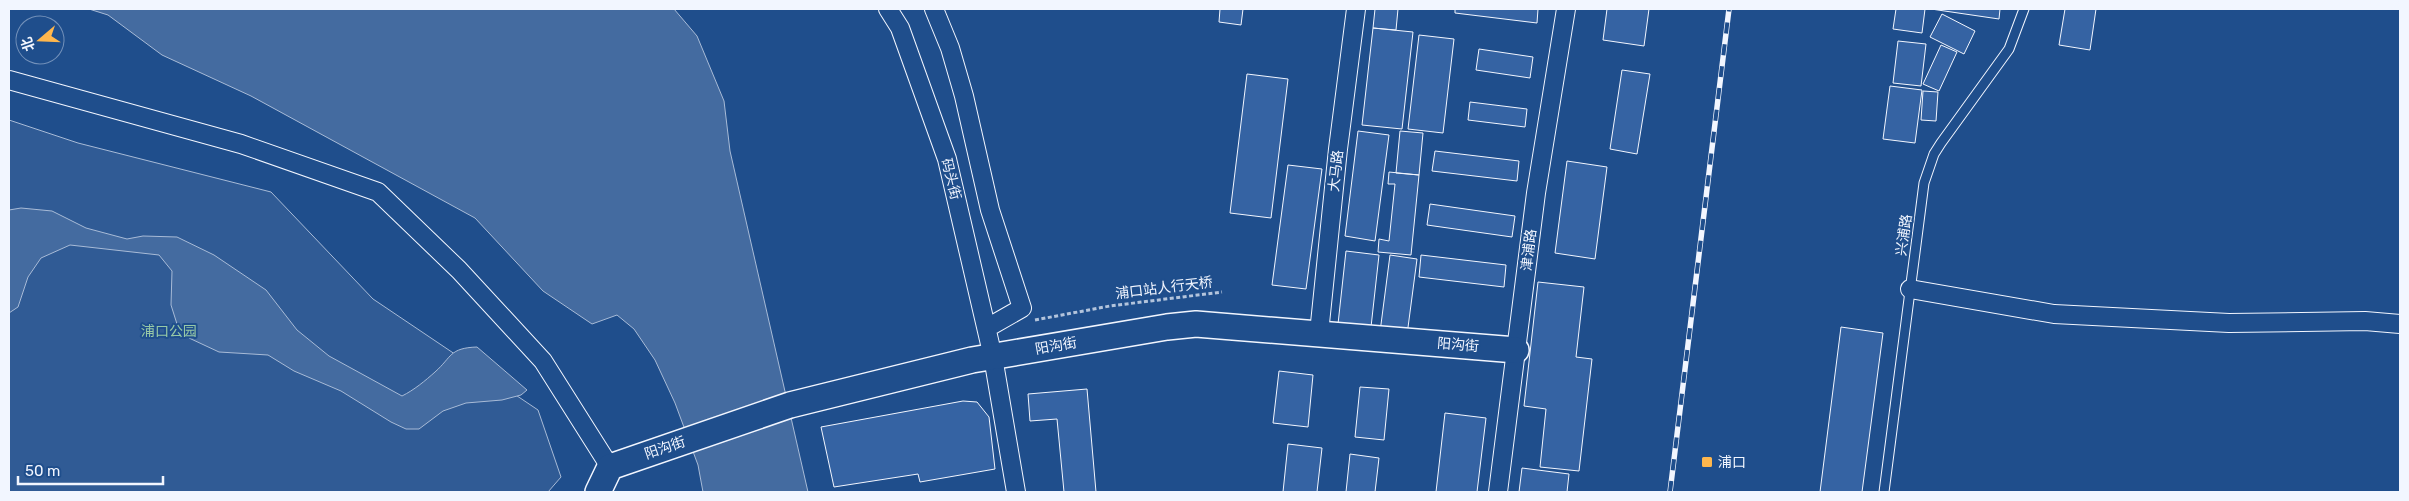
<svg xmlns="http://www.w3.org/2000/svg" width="2409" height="501" font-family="Rubik,'Noto Sans SC',sans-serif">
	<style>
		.green { fill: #305b95; stroke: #a8bbd7 }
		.water { fill: #446ba0; stroke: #a8bbd7 }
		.building { fill: #3563a3; stroke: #f2f6ff }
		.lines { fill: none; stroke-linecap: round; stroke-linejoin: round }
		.lane-casing { stroke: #f2f6ff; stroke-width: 11 }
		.street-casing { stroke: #f2f6ff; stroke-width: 20 }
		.secondary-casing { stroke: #f2f6ff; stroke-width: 28 }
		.path { stroke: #b3c4dc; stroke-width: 3; stroke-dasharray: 4 2.5; stroke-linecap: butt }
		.lane { stroke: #1f4e8c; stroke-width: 9 }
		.street { stroke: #1f4e8c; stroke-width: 18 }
		.secondary { stroke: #1f4e8c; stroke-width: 25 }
		.rail-casing { stroke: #f2f6ff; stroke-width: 5.5 }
		.rail { stroke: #1f4e8c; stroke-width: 4; stroke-dasharray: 11; stroke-linecap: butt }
		.poi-dot { fill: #ffb74d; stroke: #1f4e8c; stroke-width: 2 }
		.labels { text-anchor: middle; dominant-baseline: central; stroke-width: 4; stroke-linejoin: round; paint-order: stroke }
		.street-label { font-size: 14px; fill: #f2f6ff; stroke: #1f4e8c }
		.park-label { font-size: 14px; fill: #97c8a6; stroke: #1f4e8c }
		.poi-label { font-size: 14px; fill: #f2f6ff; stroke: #1f4e8c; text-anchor: start }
	</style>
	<rect width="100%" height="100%" fill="#1f4e8c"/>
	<path class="green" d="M9,120L78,143L271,192L373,299L538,410L561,477L548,492H9Z"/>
	<path class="water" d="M89,9H674L697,36L724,101L730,151L808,492H703L698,465L675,403L655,360L634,329L617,315L592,324L543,291L475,218L251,96L162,55L108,15Z
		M21,208L52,211L86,228L127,239L143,236L177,237L214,255L266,290L297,330L329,356L402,396C414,390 425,381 435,372C452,357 449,348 477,347L527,390L521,395L502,400L466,403L443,411L419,429H406L391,422L341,391L294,371L268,355L219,352L189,338L177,324L171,305L172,271L159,255L70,245L41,258L28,277L18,307L9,313V210Z"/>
	<path class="building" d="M1220,9H1243L1241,25L1219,22Z
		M1375,9H1398L1396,30L1373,28Z
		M1455,9H1538L1537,23L1455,13Z
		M1607,9H1649L1644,46L1603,40Z
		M1896,9H1925L1922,33L1893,29Z
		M1931,9H2000L1999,19Z
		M2065,9H2096L2090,50L2059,45Z
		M1942,14L1975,31L1964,54L1930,37Z
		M1373,28L1413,32L1402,129L1362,125Z
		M1419,35L1454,39L1443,133L1408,129Z
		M1898,41L1926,44L1921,86L1893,83Z
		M1941,45L1957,52L1939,91L1923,84Z
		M1479,49L1533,57L1530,78L1476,70Z
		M1622,70L1650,74L1637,154L1610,149Z
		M1247,74L1288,79L1271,218L1230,213Z
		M1890,86L1922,90L1915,143L1883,139Z
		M1923,91L1938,92L1936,121L1921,120Z
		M1470,102L1527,109L1525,127L1468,120Z
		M1358,131L1389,135L1375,241L1345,236Z
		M1400,131L1423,133L1419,175L1396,173Z
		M1435,151L1519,161L1517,181L1432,171Z
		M1567,161L1607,167L1595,259L1555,253Z
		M1288,165L1322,169L1306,289L1272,285Z
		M1389,172L1419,175L1411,255L1378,252L1379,239L1389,241L1395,184H1388Z
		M1430,204L1515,216L1512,237L1427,225Z
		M1346,251L1379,255L1371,327L1338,324Z
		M1390,255L1417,259L1407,335L1380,332Z
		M1421,255L1506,265L1504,287L1419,277Z
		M1538,282L1584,287L1576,357L1592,359L1579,471L1540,467L1546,409L1524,406Z
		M1841,327L1883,333L1862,492H1820Z
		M1279,371L1313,375L1308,427L1273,423Z
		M1360,387L1389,389L1384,440L1355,437Z
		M1087,389L1096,492H1064L1057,419L1030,421L1028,394Z
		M963,401L977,402L989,417L995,469L920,482L918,474L834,487L821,427Z
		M1445,413L1486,418L1477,492H1436Z
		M1288,444L1322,448L1317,492H1283Z
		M1350,454L1379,458L1375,492H1346Z
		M1522,468L1569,474L1567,492H1519Z"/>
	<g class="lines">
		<defs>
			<path id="lane" d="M1884,492L1924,183L1934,154L1941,143L2009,49L2024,9"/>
			<path id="street" d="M888,9L900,28L947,159L993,357L1016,492
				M934,9L950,48L964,96L990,210L1022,308L987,328
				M9,80L241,144L378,192L459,270L543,361L610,467
				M1910,289L2054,314L2229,323L2365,321L2400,324
				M1319,333L1338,149L1356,9
				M1498,492L1536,193L1566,9"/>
			<path id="secondary" d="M598,492L610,467L790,405L972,360L1167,327L1196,324L1516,350"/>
		</defs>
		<use href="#lane" class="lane-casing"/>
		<use href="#street" class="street-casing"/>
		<use href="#secondary" class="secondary-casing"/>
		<path class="path" d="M1035,320L1110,306L1222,292"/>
		<use href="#lane" class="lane"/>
		<use href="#street" class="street"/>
		<use href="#secondary" class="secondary"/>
		<defs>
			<path id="rail" d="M1670,492L1729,9"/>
		</defs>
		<use href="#rail" class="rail-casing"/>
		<use href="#rail" class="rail"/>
	</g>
	<rect class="poi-dot" x="1701" y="456" width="12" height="12" rx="2.5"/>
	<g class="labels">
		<g class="street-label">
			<text transform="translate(1336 171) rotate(-84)">大马路</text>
			<text transform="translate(951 179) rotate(76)">码头街</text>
			<text transform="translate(1904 235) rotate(-82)">兴浦路</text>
			<text transform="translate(1529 250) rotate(-83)">津浦路</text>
			<text transform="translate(1164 288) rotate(-7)">浦口站人行天桥</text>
			<text transform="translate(1458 345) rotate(5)">阳沟街</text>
			<text transform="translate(1056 346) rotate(-10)">阳沟街</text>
			<text transform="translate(665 448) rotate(-19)">阳沟街</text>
		</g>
		<g class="park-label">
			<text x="169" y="331">浦口公园</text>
		</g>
		<g class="poi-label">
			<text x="1718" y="462">浦口</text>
		</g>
	</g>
	<rect width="2409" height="501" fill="none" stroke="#f2f6ff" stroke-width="20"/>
	<g transform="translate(40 40) rotate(251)"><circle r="24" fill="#1f4e8c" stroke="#7391ba"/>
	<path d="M0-4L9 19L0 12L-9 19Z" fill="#ffb74d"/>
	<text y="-8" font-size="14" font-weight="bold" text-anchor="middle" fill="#f2f6ff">北</text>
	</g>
	<path d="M18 476v8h145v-8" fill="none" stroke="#f2f6ff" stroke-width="2.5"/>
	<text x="25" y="476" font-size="15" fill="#f2f6ff" stroke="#1f4e8c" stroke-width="4" paint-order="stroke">50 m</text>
</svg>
